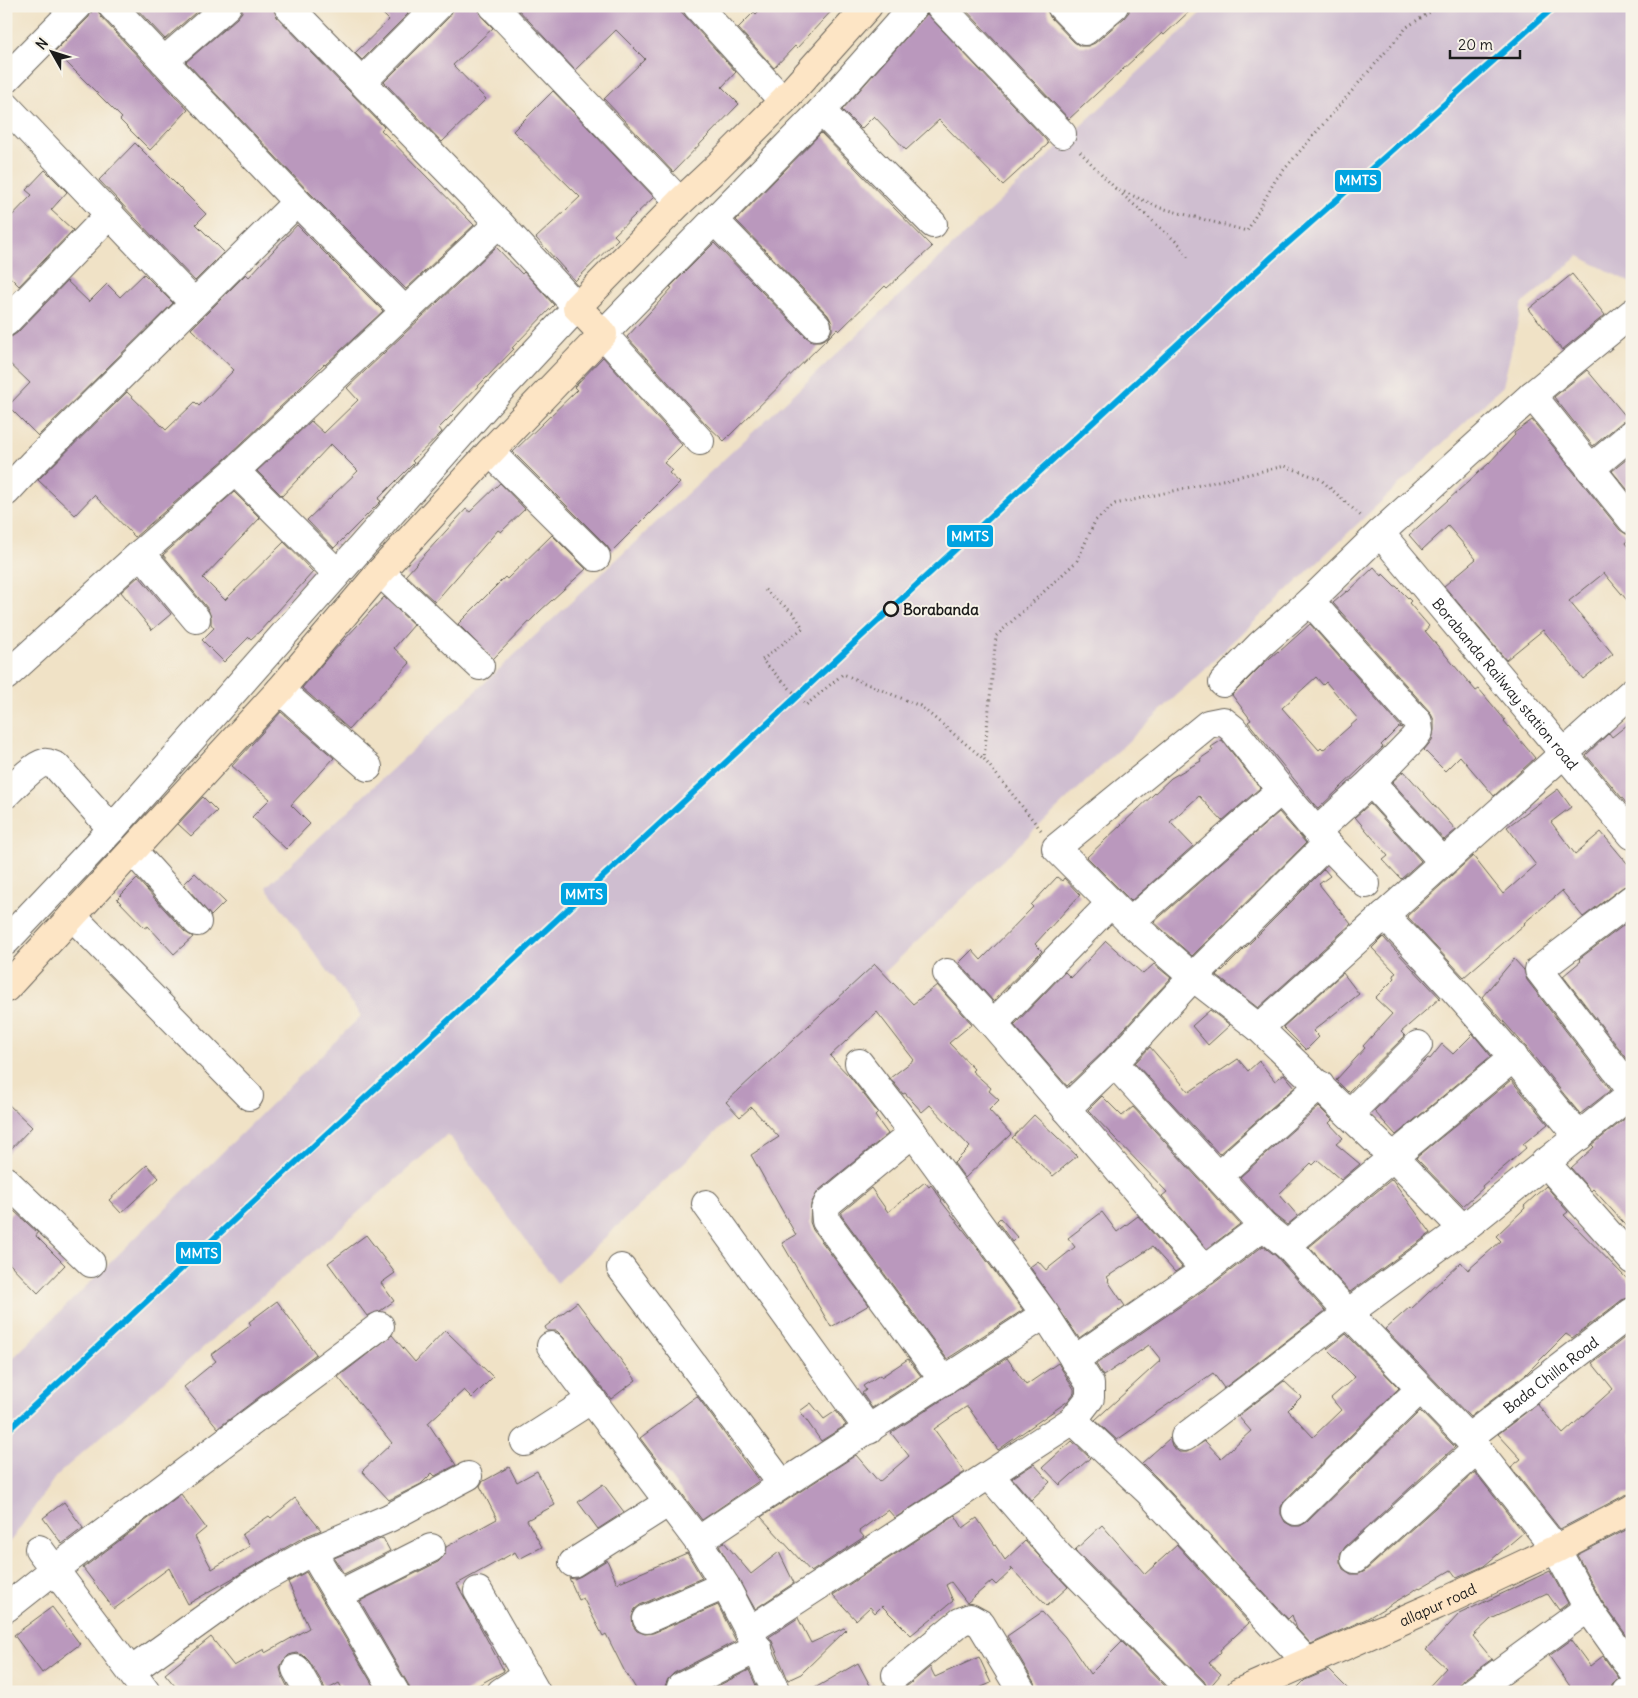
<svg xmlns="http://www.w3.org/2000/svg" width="1638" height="1698" font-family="Delius,sans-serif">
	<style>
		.industrial { fill: #cfbed0 }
		.building { fill: #ba98bd; fill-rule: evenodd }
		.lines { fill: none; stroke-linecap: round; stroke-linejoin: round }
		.street-casing { stroke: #666158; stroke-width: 30 }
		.secondary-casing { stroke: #666158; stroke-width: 30 }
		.path { stroke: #666158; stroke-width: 3; stroke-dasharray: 1 4; stroke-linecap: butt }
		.street { stroke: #fff; stroke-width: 28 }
		.secondary { stroke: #fde5c5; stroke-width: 28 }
		.rail-1-casing { stroke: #f7f3e8; stroke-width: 10 }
		.rail-1 { stroke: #00a3e0; stroke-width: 6 }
		.stop-dot { fill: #f7f3e8; stroke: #1c1c1c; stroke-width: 2.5 }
		.labels { text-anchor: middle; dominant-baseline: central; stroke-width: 4; stroke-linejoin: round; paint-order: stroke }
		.stop-label { font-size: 15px; font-weight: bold; fill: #1c1c1c; stroke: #f7f3e8; text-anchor: start }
		.street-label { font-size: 15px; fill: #1c1c1c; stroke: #f7f3e8 }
		.line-badge { stroke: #f7f3e8; stroke-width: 2 }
		.badge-label { font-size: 14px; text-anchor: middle; font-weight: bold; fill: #fff }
	</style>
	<rect width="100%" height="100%" fill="#f7f3e8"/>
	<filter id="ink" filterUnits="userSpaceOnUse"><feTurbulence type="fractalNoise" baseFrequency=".02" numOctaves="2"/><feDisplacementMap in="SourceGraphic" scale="10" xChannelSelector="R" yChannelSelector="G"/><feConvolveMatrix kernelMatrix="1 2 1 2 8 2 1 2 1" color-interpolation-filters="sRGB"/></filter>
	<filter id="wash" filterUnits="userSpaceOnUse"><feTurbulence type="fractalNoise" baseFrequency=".0096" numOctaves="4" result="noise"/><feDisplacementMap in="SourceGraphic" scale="20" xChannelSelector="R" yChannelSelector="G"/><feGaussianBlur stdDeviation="1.12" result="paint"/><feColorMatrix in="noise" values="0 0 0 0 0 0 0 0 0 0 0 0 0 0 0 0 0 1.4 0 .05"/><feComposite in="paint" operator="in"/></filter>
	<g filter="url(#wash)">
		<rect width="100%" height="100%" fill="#f0e2c6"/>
		<path class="industrial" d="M1209,6H1632V282L1631,283L1579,256L1522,304L1503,386L557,1283L448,1134L56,1476L6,1548V1365L361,1016L266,887Z"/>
		<g id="blocks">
			<path class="building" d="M93,6H97L101,17L188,110L150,150L120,120L122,118L55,51L89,17Z
				M134,6H203L165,39Z
				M242,6H273L277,17L384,127L381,130L474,225L406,289L308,191L186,62L237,18L242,12Z
				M375,6H401L408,14L362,60L355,53L389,20Z
				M453,6H478L481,16L493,28L453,65L486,99L442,142L384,82L449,17L453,10Z
				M515,6H676L736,72L722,87L739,104L673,172L604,99L645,59L616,30L575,70Z
				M764,6H836L797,48L795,46L774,68L738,28L754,12L756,14Z
				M962,6H1046L1050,17L1074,42L1080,46H1088L1095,43L1124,18L1129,12V6H1195L1164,35L1162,33L1069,119Z
				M927,14L1046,140L1048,144L1003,185L939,120L906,150L874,116L861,129L842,110Z
				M553,91L654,197L614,235L618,239L575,281L536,238L580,197L513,131Z
				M821,133L932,247L887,288L885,286L839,331L837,329L724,441L705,423L627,337L672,288L670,287L714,243L806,337L812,341H820L828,337L832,331V323L828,315L736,220Z
				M135,143L206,214L196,224L224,252L195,281L99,180Z
				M45,170L67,192L51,210L73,230L19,286L6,273V222L32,195L26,190Z
				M297,225L383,311L325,365L324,364L295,393L225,459L135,537L94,495L75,515L38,480L127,392L166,430L195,402L199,406L234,370L191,329L246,274L249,277Z
				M496,247L522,274L524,272L554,305L512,348L514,349L453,412L454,413L439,428L442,432L412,461L414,463L378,499L381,501L334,548L307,520L358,471L331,444L282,496L257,471L311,421L324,433L358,400L347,388Z
				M144,274L173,303L38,436L8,406L30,383L6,360V337H11L17,333L67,281L89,302L107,284L120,297Z
				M1572,274L1605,315L1562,350L1529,309Z
				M603,357L682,445L664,463L672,470L669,473L680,483L611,552L607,546L513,452L577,390L574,387Z
				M1587,370L1628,419L1622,422L1593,446L1554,397Z
				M1532,420L1620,530L1626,534L1632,535L1625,543L1632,552V606L1604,573L1569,601L1613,654L1583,679L1543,630L1506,660L1444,586L1476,559L1448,526L1422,550L1409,535L1488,464L1515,435L1514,433Z
				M1632,455V495L1612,471Z
				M500,483L525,509L501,532L498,530L435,602L406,575L466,509L470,512Z
				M234,492L260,518L203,578L225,600L284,542L313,572L260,631L251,639L249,637L224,662L202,640L214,628L211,624V617L208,609L163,555Z
				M552,535L586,569L540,611L493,659L458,624L505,577L507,579Z
				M1374,567L1382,576L1383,574L1395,586H1396L1411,601L1409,603L1429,626L1425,631L1476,691L1479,689L1505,720L1504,721L1535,758L1494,796L1460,756L1445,771L1424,750L1432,740L1434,730V720L1430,712L1333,603L1347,591L1348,592Z
				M139,576L171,614L152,630L121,592Z
				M384,597L414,625L394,648L410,663L349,729L302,688L329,656Z
				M1310,624L1402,728L1399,727L1381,745L1383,747L1318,809L1248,722L1251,720L1232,695L1264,663L1278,651L1279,652ZM1316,677L1323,685L1326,682L1358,719L1323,750L1321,748L1319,750L1282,708Z
				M281,712L334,758L291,805L310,824L286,849L252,817L270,799L232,766Z
				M1632,721V810L1586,755L1609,733L1612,737Z
				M1222,740L1260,788L1222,821L1199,796L1170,822L1193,846L1131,901L1087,857L1171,778L1201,761L1200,759L1213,750L1211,747Z
				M1404,771L1456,830L1444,840L1392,782Z
				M1558,789L1571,807L1551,822L1575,854L1601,832L1632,869V884L1623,887L1583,917L1562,891L1524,923L1525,924L1464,977L1407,916L1473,856L1503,894L1536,865L1507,827Z
				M203,797L217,811L191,836L178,824Z
				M1370,804L1421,861L1401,879L1383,860L1388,856L1355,817Z
				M1279,812L1306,843L1192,956L1154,922Z
				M1324,869L1330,876L1319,884L1351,924L1258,1008L1217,976Z
				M195,873L225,902L211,916L184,884Z
				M1057,877L1062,881L1064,878L1080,895L1035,944L1042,951L993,1001L959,963L972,950L981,960L1033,907L1031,905Z
				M137,879L185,932L193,937L174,954L148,926L145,928L117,899Z
				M1632,919V1065L1563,976L1581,961L1579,959Z
				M1383,937L1440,998L1401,1032L1405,1036L1348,1092L1336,1080L1365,1048L1363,1046L1392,1014L1375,998L1395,978L1393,975L1396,973L1372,948Z
				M1106,941L1143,974L1154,964L1171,978L1103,1052L1067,1086L1014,1025L1065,972L1071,978Z
				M1514,959L1524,970L1527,980L1611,1090L1580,1114L1526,1047L1482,997Z
				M875,964L913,1004L937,985L972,1024L949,1043L974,1069L972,1071L991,1088L989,1091L999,1100L989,1110L1011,1134L965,1178L954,1163L970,1147L930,1105L922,1112L905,1093L903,1094L890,1078L914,1060L877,1012L830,1056L851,1078L878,1113L875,1116L888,1134L818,1191L811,1204L810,1222L813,1230L869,1305L831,1327L782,1243L796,1235L751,1155L779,1137L751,1107L740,1117L726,1102Z
				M1343,973L1359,994L1313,1031L1319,1037L1306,1050L1283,1027Z
				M1210,1010L1230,1025L1208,1045L1192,1026Z
				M1473,1034L1491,1056L1396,1135L1374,1111L1428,1058L1430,1059L1442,1044L1453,1054Z
				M1150,1047L1189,1092L1238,1059L1248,1071L1259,1061L1275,1081L1284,1074L1295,1087L1219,1154L1135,1063Z
				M1511,1080L1548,1124L1523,1144L1526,1148L1482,1186L1483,1188L1463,1206L1416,1158Z
				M1102,1096L1122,1116L1133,1107L1240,1224L1207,1249L1162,1196L1167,1192L1088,1110Z
				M6,1102L32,1127L6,1154Z
				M1319,1107L1332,1120L1329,1123L1343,1138L1336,1144L1360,1164L1341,1180L1318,1160L1313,1165L1311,1163L1279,1194L1298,1216L1287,1225L1274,1215L1240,1177Z
				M1632,1113V1232L1593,1189L1591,1191L1571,1168L1594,1147L1592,1145Z
				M1034,1115L1077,1156L1053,1176L1012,1138Z
				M147,1165L159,1178L121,1213L109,1200Z
				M1392,1179L1431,1233L1350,1292L1309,1247Z
				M925,1182L929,1187L931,1185L942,1200L941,1201L973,1242L1023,1310L947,1359L841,1215V1213L871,1188L888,1212Z
				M1546,1186L1568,1212L1564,1215L1632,1284V1297L1622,1300L1572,1338L1566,1334L1526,1374L1470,1417L1385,1329L1410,1307L1411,1309L1461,1262L1468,1270L1501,1241L1496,1236L1525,1208L1524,1206Z
				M14,1211L38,1233L36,1236L65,1265L38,1293L6,1260V1219Z
				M1102,1212L1117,1232L1138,1216L1182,1267L1175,1272L1152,1247L1107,1277L1109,1280L1108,1281L1125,1306L1079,1338L1030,1267L1038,1261L1046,1270L1075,1247L1068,1238Z
				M1000,1218L1017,1237L1012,1242L997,1221Z
				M366,1235L395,1273L381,1283L394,1301L380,1311L367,1316L328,1263Z
				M1263,1246L1276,1256L1325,1311L1223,1389L1224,1388L1213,1373L1117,1440L1095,1420L1161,1360L1149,1345L1103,1376L1096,1364L1214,1283Z
				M277,1301L316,1354L218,1428L184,1387L216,1361L211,1355L251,1325L249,1322Z
				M577,1302L636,1380L611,1399L563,1337L557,1331H547L545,1327Z
				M445,1330L493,1377L472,1398L464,1390L428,1423L456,1465L435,1476L432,1473L421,1484L389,1500L362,1471L392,1443L338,1377L392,1335L415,1362Z
				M1632,1332V1494L1625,1495L1560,1529L1511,1467L1521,1459L1498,1434L1537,1404L1563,1434L1613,1389L1592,1363Z
				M1346,1334L1399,1388L1285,1500L1281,1507V1514L1285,1522L1292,1526H1300L1307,1522L1420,1411L1455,1447L1345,1547L1340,1555V1562L1343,1569L1351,1574H1359L1365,1571L1475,1472L1523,1533L1484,1566L1457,1578L1451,1570L1420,1588L1419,1587L1412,1592L1366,1619L1311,1644L1297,1629L1292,1615L1288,1619L1159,1480L1142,1463L1170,1438L1172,1446L1179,1452H1187L1205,1441L1221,1458L1251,1431L1238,1416L1284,1381L1301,1397L1288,1410L1313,1437L1341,1410L1331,1398L1355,1377L1327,1349Z
				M1007,1358L1026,1385L1058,1363L1074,1389V1393L1068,1401L998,1450L968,1407H966L934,1429L965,1472L895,1518L888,1510L859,1531L864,1537L811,1572L761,1517L856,1455L879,1482L909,1456L891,1433Z
				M908,1359L921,1376L872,1408L862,1393L866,1390L863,1386L880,1375L881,1377Z
				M697,1396L759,1481L702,1520L640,1438Z
				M811,1403L824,1419L836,1411L846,1425L821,1441L800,1411Z
				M1072,1441L1090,1458L1060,1485L1043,1467Z
				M1034,1464L1050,1482L1031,1500L1012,1478Z
				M509,1467L517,1482L537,1471L555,1505L527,1520L542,1547L519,1559L515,1552L457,1584L504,1671L466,1692H411L408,1684L360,1601L438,1562L444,1556L446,1547L497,1519L480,1486L482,1482Z
				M603,1484L624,1512L598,1529L578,1502Z
				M181,1494L206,1528L195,1537L212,1569L250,1546L242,1534L269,1516L271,1518L295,1498L321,1530L304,1537L188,1604L169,1568L114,1609L83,1568Z
				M64,1502L83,1528L62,1544L43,1518Z
				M955,1515L963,1528L977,1518L1005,1560L1025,1541L1068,1587L1047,1606L1011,1568L1012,1570L996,1585L992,1581L967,1603L951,1582L946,1585L953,1601L911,1635L882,1606L875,1613L870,1607L856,1620L833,1595Z
				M1102,1525L1145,1574L1177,1545L1249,1623L1220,1650L1221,1652L1209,1663L1221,1674L1208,1689L1204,1681L1075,1550Z
				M1632,1527V1643L1601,1600L1577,1555Z
				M383,1538L390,1551L344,1574L334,1558Z
				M724,1542L751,1574L779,1552L794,1583L755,1609L719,1546Z
				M687,1553L702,1578L640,1605L635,1609L632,1617L633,1626L637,1631L645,1634L653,1633L718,1605L736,1641L674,1673L668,1679L665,1686L667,1692H638L627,1674H626L606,1634L603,1636L583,1598L579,1600L569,1578L574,1579L581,1576L607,1560L617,1583Z
				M1550,1571L1568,1603L1559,1610L1547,1593L1491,1619L1473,1636L1492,1659L1463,1680L1459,1685L1458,1692H1424L1446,1668L1426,1650L1459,1614Z
				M306,1572L377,1692H344L339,1683L325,1691L323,1684L309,1661L303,1655L296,1653L289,1655L283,1661L280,1668L282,1676L290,1692H180L165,1674L211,1637L234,1666L264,1649L265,1653L309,1628L288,1582Z
				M52,1607L80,1644L42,1673L14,1635Z
				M1042,1612L1065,1637L1090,1674L1122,1642L1171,1692H1038L1035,1684L1007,1636Z
				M798,1618L811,1643L844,1628L846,1630L801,1674L788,1680L772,1641L769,1637Z
				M1571,1640L1590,1666L1603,1656L1619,1678L1612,1685L1611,1692H1574L1549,1656Z
				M979,1657L991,1683L970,1692H808L858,1663L873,1691L884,1685L890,1689L898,1690L906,1687L930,1667L935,1677Z
				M749,1670L759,1692H706Z
				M1329,1670L1351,1692H1293L1305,1680Z"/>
		</g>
	</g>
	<g filter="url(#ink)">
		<use href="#blocks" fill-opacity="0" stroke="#666158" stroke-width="1"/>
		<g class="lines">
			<defs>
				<g id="street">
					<path d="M112,6L297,202L405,311"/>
					<path d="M493,6L680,202"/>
					<path d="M697,6L783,101"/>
					<path d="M940,6L1062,134"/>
					<path d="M1061,6L1085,31L1114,6"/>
					<path d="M164,61L227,6"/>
					<path d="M6,79L78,6"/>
					<path d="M362,82L438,6"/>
					<path d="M6,106L194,303"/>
					<path d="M821,111L933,224"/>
					<path d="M715,221L817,326"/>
					<path d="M6,322L110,214"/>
					<path d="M1532,395L1632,520"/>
					<path d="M700,441L603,334L821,111L914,6"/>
					<path d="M490,452L596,557"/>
					<path d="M1590,469L1632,434"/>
					<path d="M235,471L337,573"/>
					<path d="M6,492L32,464L297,202"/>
					<path id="s1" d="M1380,533L1632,835"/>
					<path d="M141,553L196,619"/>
					<path d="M380,572L480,666"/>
					<path d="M1310,601L1418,722L1419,731L1414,738L1371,782L1317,831"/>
					<path d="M6,676L141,553L235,471L499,223"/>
					<path d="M1223,683L1261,644L1310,601L1380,533L1532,395L1632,313"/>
					<path d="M280,690L368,767"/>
					<path d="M1371,782L1443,862"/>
					<path d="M1281,790L1233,729L1223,721L1208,724L1056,848L1130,922L1193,977L1259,1028L1394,1158L1463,1229"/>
					<path d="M6,794C14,786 34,765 44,763C48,762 52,765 56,766L112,829"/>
					<path d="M133,851L197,922"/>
					<path d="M1632,899L1539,970L1632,1091"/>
					<path d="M1384,915C1453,985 1516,1060 1579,1137"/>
					<path d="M72,916L249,1096"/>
					<path d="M1130,922L1281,790L1327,844L1366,884"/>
					<path d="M6,941L112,829L499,391L577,307L499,223L288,6"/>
					<path d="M947,973L993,1024L1205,1270"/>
					<path d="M993,1024L1110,904"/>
					<path d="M1259,1028L1632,692"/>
					<path d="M859,1063L913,1133L1045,1314L1090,1384V1398L1073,1420L1148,1491L1307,1662"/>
					<path d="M1114,1063L1263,1226L1287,1245L1348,1313L1468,1438L1556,1549L1588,1608L1632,1670"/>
					<path d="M1066,1109L1114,1063L1193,977L1327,844"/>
					<path d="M1349,1114L1418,1045"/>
					<path d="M913,1133L828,1203L825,1210L826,1221L944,1381"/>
					<path d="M1545,1162L1632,1260"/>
					<path d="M1218,1176L1320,1085"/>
					<path d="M6,1181L91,1263"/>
					<path d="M706,1204L869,1430"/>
					<path d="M1287,1245L1514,1057"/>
					<path d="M621,1268L782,1484"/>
					<path d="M551,1346L698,1541L725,1585L749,1631L776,1692"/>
					<path d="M1074,1360L1205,1270L1263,1226"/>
					<path d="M1185,1437L1348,1313L1463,1229L1632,1093"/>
					<path id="s2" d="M1468,1438L1632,1312"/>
					<path d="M525,1442L592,1399"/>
					<path d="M990,1476L1058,1555L1193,1692"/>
					<path d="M1296,1511L1420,1389"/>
					<path d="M698,1541C812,1463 930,1391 1045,1314"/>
					<path d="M39,1549L146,1692"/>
					<path d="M312,1551L395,1692"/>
					<path d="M1355,1559L1477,1449"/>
					<path d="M573,1563L669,1502"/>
					<path d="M478,1591L536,1692"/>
					<path d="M338,1595L431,1548"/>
					<path d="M6,1608L54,1570L380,1326"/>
					<path d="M647,1619L725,1585"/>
					<path d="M749,1631L1073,1420"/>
					<path d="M296,1669L309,1692"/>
					<path d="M131,1671L248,1587L312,1551L389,1518L468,1476"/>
					<path d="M896,1675L960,1622L970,1618L981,1624L1022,1692"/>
					<path d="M681,1687L758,1648"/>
					<path d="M501,1692L527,1675"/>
					<path d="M1473,1692L1588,1608"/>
					<path d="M1626,1692L1632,1688"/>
				</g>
				<g id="secondary">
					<path d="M6,988L280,690L380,572L490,452L603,334L577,307L680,202L713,171L783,101L868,6"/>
					<path id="s3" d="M1240,1692L1437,1605L1556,1549L1632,1509"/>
				</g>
			</defs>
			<use href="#street" class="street-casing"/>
			<use href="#secondary" class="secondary-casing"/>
			<path class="path" d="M1080,152L1115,188L1180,245L1189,260
				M1115,188L1161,208L1247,231L1276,179L1407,27L1439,6
				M765,590L794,614L803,628L762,660L806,705L843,674L920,706L984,759
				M1041,830L984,759L996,636L1077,561L1095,521L1115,504L1285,466L1320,479L1362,517"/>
			<use href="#street" class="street"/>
			<use href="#secondary" class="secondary"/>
			<defs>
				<path id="rail-1" d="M6,1432L881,618L1272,257L1555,6"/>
			</defs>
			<use href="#rail-1" class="rail-1-casing"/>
			<use href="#rail-1" class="rail-1"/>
		</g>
	</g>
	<circle class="stop-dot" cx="891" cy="609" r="7"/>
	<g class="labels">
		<g class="stop-label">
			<text x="903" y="609">Borabanda</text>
		</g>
		<g class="street-label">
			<text stroke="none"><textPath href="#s1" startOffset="196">Borabanda Railway station road</textPath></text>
			<text stroke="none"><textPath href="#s2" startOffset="104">Bada Chilla Road</textPath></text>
			<text stroke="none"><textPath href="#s3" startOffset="216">allapur road</textPath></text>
		</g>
	</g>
	<g class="line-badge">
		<rect x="1334" y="169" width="48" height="24" rx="5" fill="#00a3e0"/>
		<rect x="946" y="524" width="48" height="24" rx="5" fill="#00a3e0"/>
		<rect x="560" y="882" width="48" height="24" rx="5" fill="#00a3e0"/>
		<rect x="175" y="1241" width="47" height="24" rx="5" fill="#00a3e0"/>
	</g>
	<g class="badge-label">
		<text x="1358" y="185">MMTS</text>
		<text x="970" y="541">MMTS</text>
		<text x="584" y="899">MMTS</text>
		<text x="199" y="1258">MMTS</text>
	</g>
	<rect width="1638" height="1698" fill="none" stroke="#f7f3e8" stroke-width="25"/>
	<g transform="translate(52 52) rotate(309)" stroke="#f7f3e8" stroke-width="4" paint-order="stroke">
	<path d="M0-4L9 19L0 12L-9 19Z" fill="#1c1c1c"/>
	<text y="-8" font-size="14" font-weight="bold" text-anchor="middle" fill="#1c1c1c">N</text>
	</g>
	<path d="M1450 50v8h70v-8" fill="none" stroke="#1c1c1c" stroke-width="2.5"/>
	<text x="1458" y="50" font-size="15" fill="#1c1c1c" stroke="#f7f3e8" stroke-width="4" paint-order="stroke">20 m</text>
</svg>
